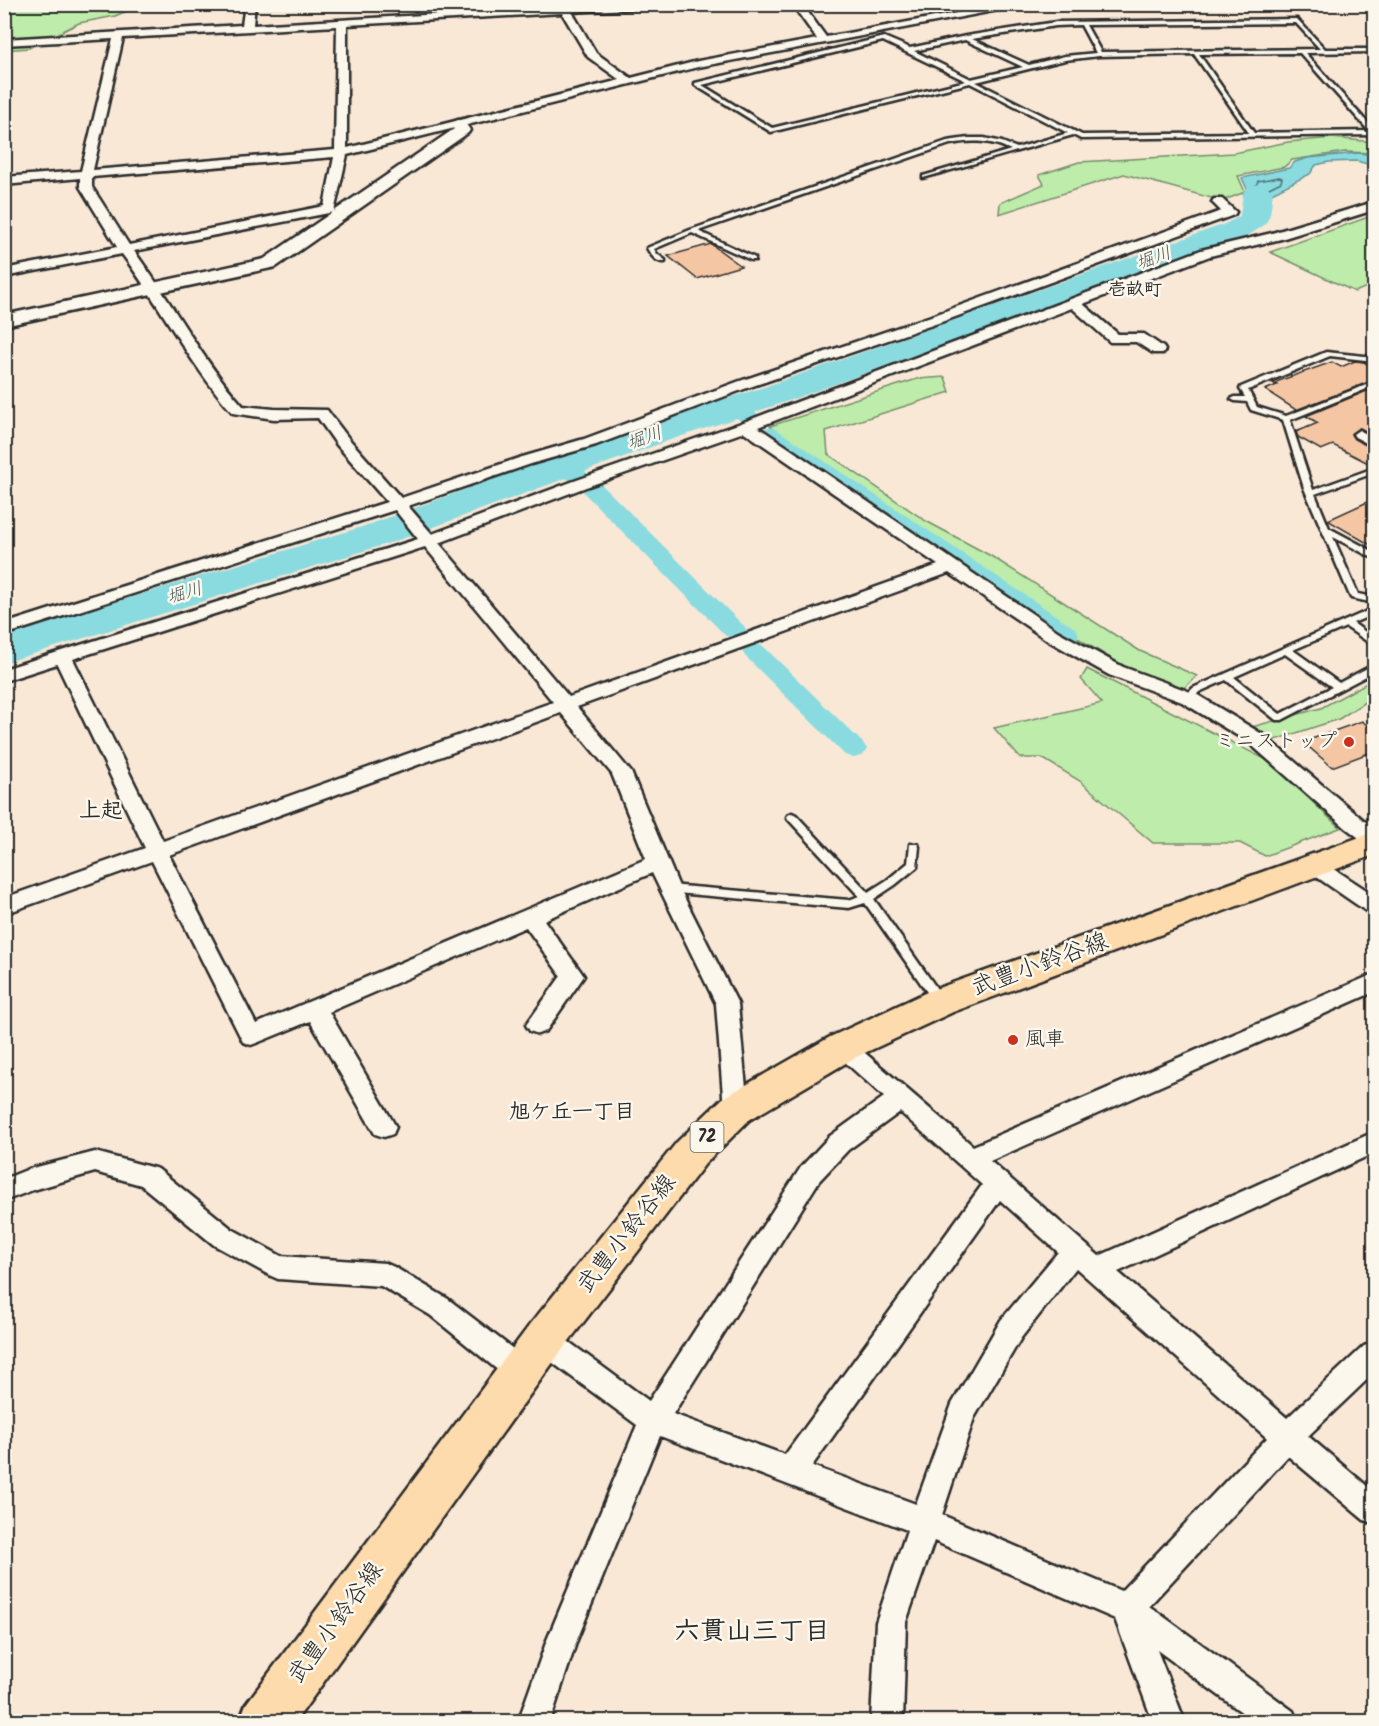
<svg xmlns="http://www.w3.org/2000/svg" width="1379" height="1726" font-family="Kalam,'Klee One',sans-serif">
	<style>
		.green { fill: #beecaa; stroke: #748c6a; stroke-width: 1.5 }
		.water { fill: #8adbe0; stroke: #649598; stroke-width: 1.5 }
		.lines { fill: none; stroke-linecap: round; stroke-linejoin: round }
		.shore { stroke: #517173; stroke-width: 1.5 }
		.canal { fill: #8adbe0; fill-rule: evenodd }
		.river { fill: #8adbe0; fill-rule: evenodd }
		.building { fill: #f4c6a3; stroke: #2b2b2b; stroke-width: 1.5 }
		.service-casing { stroke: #2b2b2b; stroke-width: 5 }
		.pedestrian-casing { stroke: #2b2b2b; stroke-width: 5 }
		.minor-casing { stroke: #2b2b2b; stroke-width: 5 }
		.tertiary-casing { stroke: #2b2b2b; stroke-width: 5 }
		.primary-casing { stroke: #2b2b2b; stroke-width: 5 }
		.service { fill: #fbf7ec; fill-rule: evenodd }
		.pedestrian { fill: #fbf7ec; fill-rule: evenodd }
		.minor { fill: #fbf7ec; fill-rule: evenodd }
		.tertiary { fill: #fbf7ec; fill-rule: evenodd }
		.primary { fill: #fedbac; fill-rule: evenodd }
		.poi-dot { fill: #c8321e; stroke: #fbf7ec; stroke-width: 2 }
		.labels { text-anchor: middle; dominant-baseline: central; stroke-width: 5; stroke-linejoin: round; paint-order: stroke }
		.far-water-label { font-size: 18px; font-style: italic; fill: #435758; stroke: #fbf7ec }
		.far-quarter-label { font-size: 18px; font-weight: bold; fill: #2b2b2b; stroke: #fbf7ec }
		.shield { fill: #fbf7ec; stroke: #696865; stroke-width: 1.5 }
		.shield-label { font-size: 18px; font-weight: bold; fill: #2b2b2b }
		.poi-label { font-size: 20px; fill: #2b2b2b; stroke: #fbf7ec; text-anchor: end }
		.neighbourhood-label { font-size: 21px; font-weight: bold; fill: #2b2b2b; stroke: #fbf7ec }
		.quarter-label { font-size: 22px; font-weight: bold; fill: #2b2b2b; stroke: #fbf7ec }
		.near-street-label { font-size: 24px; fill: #2b2b2b; stroke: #fbf7ec }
		.near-neighbourhood-label { font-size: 26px; font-weight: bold; fill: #2b2b2b; stroke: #fbf7ec }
	</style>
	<rect width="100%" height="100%" fill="#f9e8d6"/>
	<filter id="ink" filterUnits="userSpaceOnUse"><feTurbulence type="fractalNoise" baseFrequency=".0167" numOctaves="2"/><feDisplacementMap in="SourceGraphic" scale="12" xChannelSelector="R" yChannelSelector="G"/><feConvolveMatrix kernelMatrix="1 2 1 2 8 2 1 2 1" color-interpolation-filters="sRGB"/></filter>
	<g filter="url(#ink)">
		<path class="green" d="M144,4L115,16L79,23L29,48L5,50L4,5Z
			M1332,138L1374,142V153L1345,152L1292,160L1284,167L1238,176L1245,192L1222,201L1124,174L999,214L1000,203L1044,184L1039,175L1079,162L1234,153L1288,142Z
			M1374,215V284L1355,292L1270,252Z
			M945,377L950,392L826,431L828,454L926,521L991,556L1140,651L1197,676L1184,688L1124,667L1033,610L785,442L770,426L917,379Z
			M1087,669L1269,761L1340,828L1265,856L1240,843H1153L1080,781L1042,758H1020L994,728L1102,703L1081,679Z
			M1374,679V696L1339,719L1269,742L1248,728L1321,708Z"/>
		<path class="water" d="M1359,153L1374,155V166L1357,161L1329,162L1316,165L1310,174L1266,196L1247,189L1242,178L1289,168L1295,162L1308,158Z"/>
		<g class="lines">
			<path class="shore" d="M1279,177L1282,178L1281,182L1267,189L1256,185L1258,181Z"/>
			<path class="canal" d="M737,401C747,403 755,410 760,418L757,422C744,426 734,418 727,407L730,403Z
				M769,427L776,429L1076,629L1079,634L1076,639L1067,641L1058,639L762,437L759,433L762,429Z
				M565,461C575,463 584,469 590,477L587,482C574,485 562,478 554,467L557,462Z
				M593,482L601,484L744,626L747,631L744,636L735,638L726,636L585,494L582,489L585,484Z
				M754,643L763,646L863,743L867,749L863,755L854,758L845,755L745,656L742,651L745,646Z"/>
			<path class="river" d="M1258,184L1268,187L1273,193C1269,221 1272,222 1247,236L785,402L667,441L396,541L4,663V636L368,525L641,425L761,388L1225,224L1240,216L1243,193L1248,187Z"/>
		</g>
		<path class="building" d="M711,244L741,266L697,279L668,256Z
			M1355,361L1364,362L1374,368V380L1296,410L1265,390L1277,385L1273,383L1332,362L1341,367Z
			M1374,388V436L1360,428L1351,434L1354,439L1374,449V466L1333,445L1321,450L1298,437L1296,432L1318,423L1306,416Z
			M1374,499V547L1329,521L1328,520Z
			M1362,721L1374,731V751L1332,767L1303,742Z"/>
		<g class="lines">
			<defs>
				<path id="service" d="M1297,19L1325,49H1374V52L1305,53L1374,130V135L1081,139L1073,135L923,178V176L1011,150C991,140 972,140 950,144L698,231L755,258V260H751L692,233L654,249L657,254L665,260V262C656,263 651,255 647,248L690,230L947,141L968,138H984L1002,142L1017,148L1068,133L970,83L771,132L695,85V83L884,37L910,48L966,36L1056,22ZM1296,23L1320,49L1101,52L1086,25ZM1081,25L1096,53L1065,56L1029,65L972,39L1056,26ZM965,40L1023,67L971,79L914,51ZM883,41L966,81L772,128L702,85ZM1300,53L1369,131L1254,133L1199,54ZM1194,54L1249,133L1082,135L976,82L1065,60L1099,56Z
					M1326,352L1374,357V361L1330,356L1248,390L1257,407L1286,416L1374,382V386L1290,420L1313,490L1374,468V473L1315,494L1329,528L1374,552V557H1371L1333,537L1358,594L1374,597V603L1351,598L1350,596L1304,488L1283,420L1251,410L1247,402L1235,401L1231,399L1235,397H1245L1240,389L1241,387Z
					M1374,608V614L1353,623L1374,638V645L1371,644L1346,627L1293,650L1339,683L1371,666L1374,665V672L1282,720H1276L1226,680L1199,692L1192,700H1186L1184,698L1193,688ZM1285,654L1332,687L1280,714L1234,677Z
					M792,813L796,815L868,892L887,880L908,863L910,844H918L919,847L917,867L895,885L874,899L944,999L946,1002L944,1005H936L865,903L849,908L665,892L664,889L669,885L849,900L859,896L788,819L787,817L788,815Z"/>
				<path id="pedestrian" d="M1359,430L1374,438V447L1355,437L1353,434Z"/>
				<path id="minor" d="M245,4H255L253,25L559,7L557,4H567L569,7L672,4L667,7L572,12L596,53L631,78L698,61L817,39L792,4H802L826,37L1006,4H1030L698,67L347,155L334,212L134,251C172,302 201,359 243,406L274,409L327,410L349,439L401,498L519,458L584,439L737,382L937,314L1221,211L1212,202L1214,199H1222L1236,212L1234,215L947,320L747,388L596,445L531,464L408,506L432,534L574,481L741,423L1201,250L1272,233L1374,202V210L1281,239L1210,256L1083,304L1118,334H1144L1163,347L1165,350L1163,353H1153L1136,342H1110L1072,308L758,427L1059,632L1123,667L1196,694L1262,734L1374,829V846L1367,844L1346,828L1248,742L1182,702L1109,675L1047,640L949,573L577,707L631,772L680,889L738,1004L748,1109L745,1116L736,1119L727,1116L724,1109L716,1004L652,873L544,920L584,976L546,1031L538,1034L530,1031L526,1025L561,976L526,927L329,1012L396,1127L393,1134L384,1137L375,1134L310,1021L259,1042L251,1045L243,1042L152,861L4,914V898L145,848L57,664L4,681V669L418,539L395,510L4,635V624L387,502L337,445L318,418L274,419L233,413C190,365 161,306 122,254L4,277V269L117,247L80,187V178L4,185V177L81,171L113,39L4,45V39L242,25ZM562,13L588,57L620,80L347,148V25ZM337,26L335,150L93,170L123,38ZM334,157L324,206L129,245L92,187V177ZM744,432L938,565L569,697L439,543L586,487ZM425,547L553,702L163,841L73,659ZM561,713L612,774L646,859L256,1024L169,855Z
					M1315,859L1322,861L1374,895V913L1366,911L1308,871L1304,866L1308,861Z
					M1374,974V992L990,1161L1099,1256L1374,1132V1153L1118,1272L1287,1418L1364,1346L1374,1343V1373L1308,1436L1374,1492V1524L1364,1520L1288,1456L1149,1606L1293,1711L1298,1722H1255L1157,1650L1185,1722H1153L1115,1619L934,1541L906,1622L903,1722H871L876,1622L907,1530L660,1436L577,1640L550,1722H518L547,1640L637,1425L534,1349L530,1340L534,1331L544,1328L554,1331L649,1401L801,1167L830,1136L884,1097L835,1053L831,1047L835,1041L843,1038L851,1041L973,1146ZM900,1112L982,1185L785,1455L673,1414L819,1181L848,1150ZM1000,1200L1058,1252L1001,1320L952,1404L916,1504L812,1466ZM1076,1268L1267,1438L1121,1591L942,1515L974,1418L1021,1338Z
					M95,1152L158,1169L232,1229L281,1256L385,1263L394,1267L448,1299L530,1362L534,1371L530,1380L520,1384L510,1380L430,1315L381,1286L278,1279L269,1275L214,1245L141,1185L95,1172L33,1190L4,1201V1179L29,1169Z"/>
				<path id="tertiary" d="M458,120C464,121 467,125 470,130L468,133L276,267L4,326V315L264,259L454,129L451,124Z"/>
				<path id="primary" d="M1374,832V855L953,1012L856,1057L749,1120L705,1164L559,1354L295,1722H239L246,1704L529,1326L677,1142L723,1098L830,1037L927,992Z"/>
			</defs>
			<use href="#service" class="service-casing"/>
			<use href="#pedestrian" class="pedestrian-casing"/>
			<use href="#minor" class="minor-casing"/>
			<use href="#tertiary" class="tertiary-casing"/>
			<use href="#primary" class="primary-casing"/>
			<use href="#service" class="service"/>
			<use href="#pedestrian" class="pedestrian"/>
			<use href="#minor" class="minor"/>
			<use href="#tertiary" class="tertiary"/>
			<use href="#primary" class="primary"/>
		</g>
	</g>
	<g class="poi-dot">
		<circle cx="1349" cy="742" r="6"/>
		<circle cx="1013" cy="1040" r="6"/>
	</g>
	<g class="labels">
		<g class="far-water-label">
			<text transform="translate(1154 259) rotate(-20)">堀川</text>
			<text transform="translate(645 439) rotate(-20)">堀川</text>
			<text transform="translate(185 594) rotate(-17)">堀川</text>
		</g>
		<g class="far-quarter-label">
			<text x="1135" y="290">壱畝町</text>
		</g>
		<rect class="shield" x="690.5" y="1122" width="33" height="30" rx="4.5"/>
		<g class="shield-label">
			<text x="707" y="1137">72</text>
		</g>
		<g class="poi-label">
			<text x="1337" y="742">ミニストップ</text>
			<text x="1025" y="1040" text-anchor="start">風車</text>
		</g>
		<g class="neighbourhood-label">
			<text x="572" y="1112">旭ケ丘一丁目</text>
		</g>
		<g class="quarter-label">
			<text x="101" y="811">上起</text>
		</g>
		<g class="near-street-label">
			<text transform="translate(1040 965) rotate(-20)">武豊小鈴谷線</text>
			<text transform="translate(627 1234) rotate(-52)">武豊小鈴谷線</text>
			<text transform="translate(336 1623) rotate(-54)">武豊小鈴谷線</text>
		</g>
		<g class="near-neighbourhood-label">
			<text x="752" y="1632">六貫山三丁目</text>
		</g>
	</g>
	<rect width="1379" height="1726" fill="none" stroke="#fbf7ec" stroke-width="24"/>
	<rect x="12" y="12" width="1355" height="1702" fill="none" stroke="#2b2b2b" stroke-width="2" filter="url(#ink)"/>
</svg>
